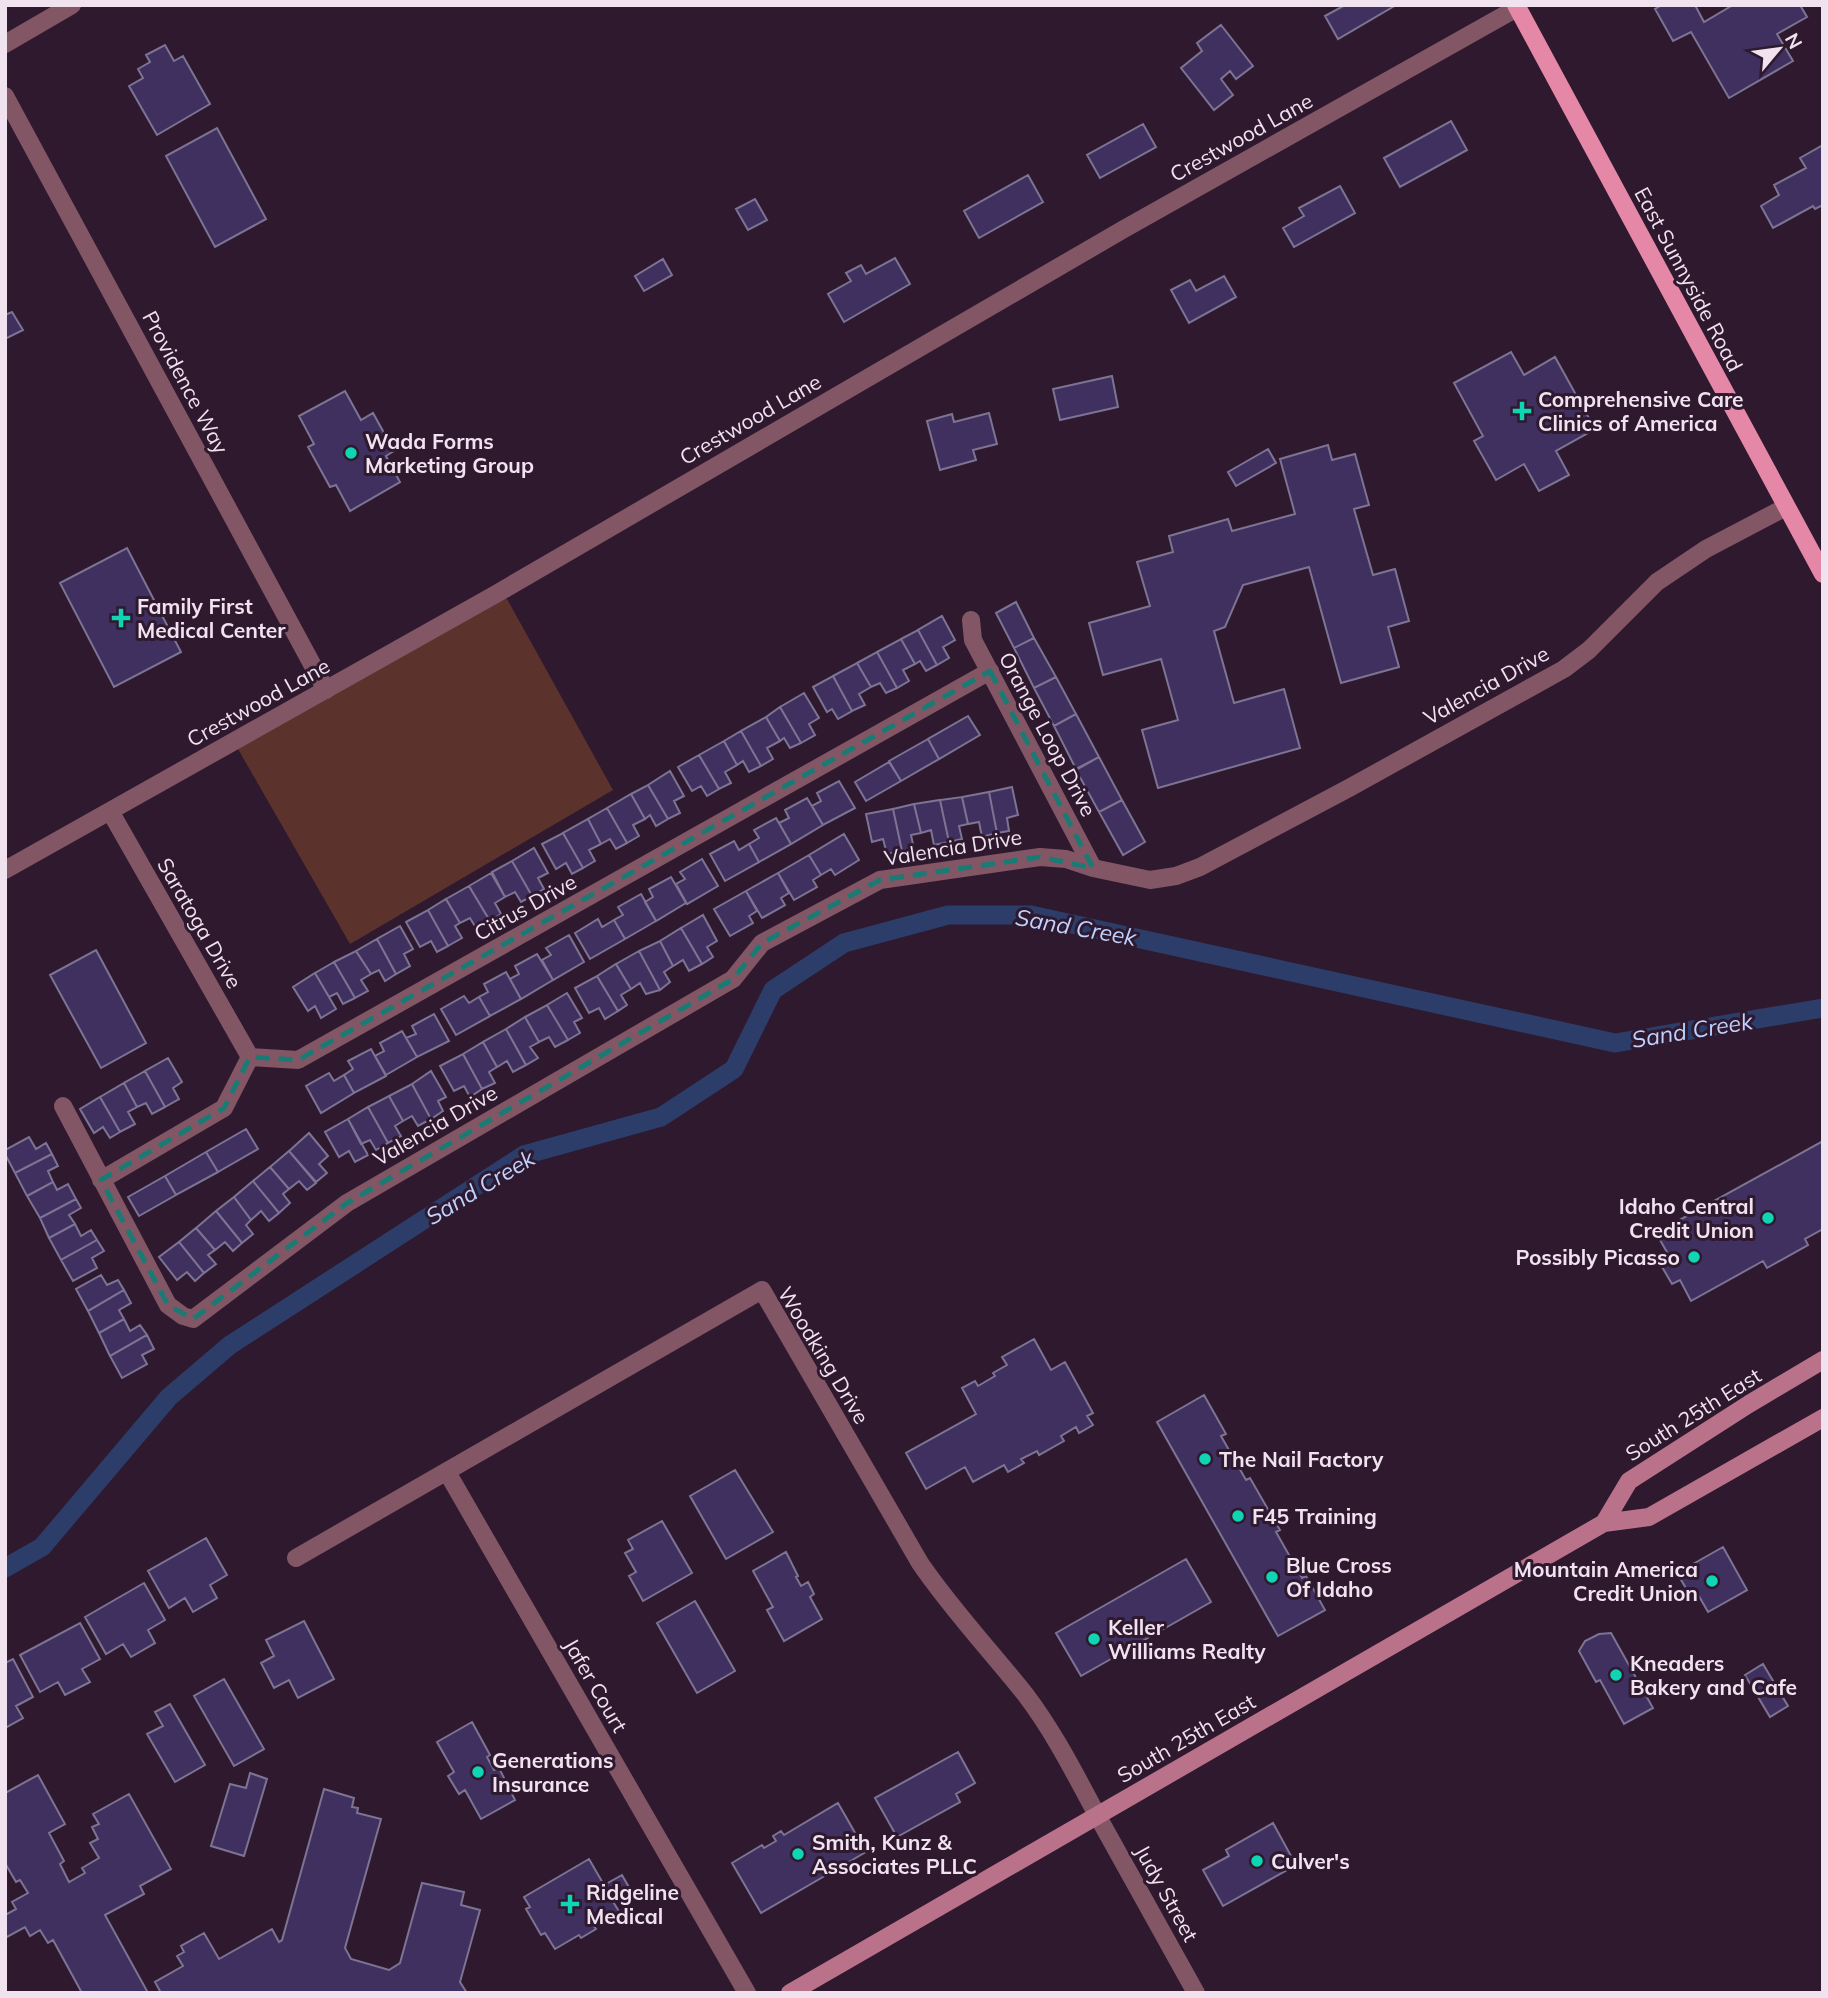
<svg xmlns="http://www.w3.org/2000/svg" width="1828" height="1998" font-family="Mulish,sans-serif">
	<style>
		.green { fill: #5c332c }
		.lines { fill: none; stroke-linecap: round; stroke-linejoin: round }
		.canal { stroke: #2d3d6a; stroke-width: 19 }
		.building { fill: #40305f; stroke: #7d7494; stroke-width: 2 }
		.minor { stroke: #835665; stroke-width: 18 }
		.tertiary { stroke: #835665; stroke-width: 18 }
		.secondary { stroke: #ba728a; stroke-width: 18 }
		.primary { stroke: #e588a7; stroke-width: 18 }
		.marked { fill: none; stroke: #1a7b74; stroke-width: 5; stroke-dasharray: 14 9; stroke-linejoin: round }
		.poi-dot { fill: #0fd5b4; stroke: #2f192e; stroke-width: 2.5 }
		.labels { text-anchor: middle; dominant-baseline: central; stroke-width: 6; stroke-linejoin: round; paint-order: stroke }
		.street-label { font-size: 21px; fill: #f1e2f0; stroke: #2f192e }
		.poi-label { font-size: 21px; font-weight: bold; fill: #f1e2f0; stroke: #2f192e; text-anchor: start }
		.water-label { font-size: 23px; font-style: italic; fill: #bfd1fe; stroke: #2f192e }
	</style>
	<rect width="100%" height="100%" fill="#2f192e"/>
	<path class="green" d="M502,590L613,790L350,944L234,742Z"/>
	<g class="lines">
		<path class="canal" d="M5,1568L42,1547L169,1397L230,1345L524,1155L661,1117L734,1069L773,990L844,943L948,915H1031L1615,1043L1823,1008"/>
	</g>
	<path class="building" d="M1345,5H1396L1338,39L1325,16Z
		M1662,5H1695L1704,22L1733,5H1800L1807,17L1777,34L1793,61L1729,98L1691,32L1673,41L1655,9Z
		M1221,25L1253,66L1236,79L1230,71L1221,79L1233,95L1214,110L1181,68L1202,51L1197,43Z
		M165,45L174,61L183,56L210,104L157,135L129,86L143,78L138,69L150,62L146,55Z
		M1451,121L1467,150L1400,187L1384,158Z
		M1143,124L1156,147L1100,178L1087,155Z
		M217,128L266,219L215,247L166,156Z
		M1823,145V205L1815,209L1813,206L1773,228L1761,206L1779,195L1774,185L1806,168L1800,158Z
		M1028,175L1043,202L979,238L964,211Z
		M1340,186L1355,213L1294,247L1283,228L1304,216L1299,208Z
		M755,199L767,220L748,230L736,209Z
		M895,258L910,284L844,322L828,294L851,281L846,273L861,265L866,274Z
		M663,259L672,275L644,291L635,276Z
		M1224,276L1236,297L1189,323L1171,290L1190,280L1196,291Z
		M12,312L23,330L5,339V315Z
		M1511,352L1524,375L1555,357L1595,429L1556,451L1569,475L1539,491L1524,464L1496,480L1474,441L1483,436L1454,383Z
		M1112,376L1118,407L1060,420L1053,389Z
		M345,391L361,420L373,413L394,451L386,456L400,482L350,511L336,485L330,487L308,447L314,444L299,416Z
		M989,413L997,444L973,450L976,460L940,470L927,421L952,414L954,422Z
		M1328,445L1332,460L1355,454L1369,505L1354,509L1373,575L1395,569L1409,621L1388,627L1399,667L1341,683L1309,567L1243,585L1225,627L1214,631L1234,703L1284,689L1300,748L1158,788L1142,730L1178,720L1161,659L1103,675L1089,623L1150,606L1137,562L1173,552L1169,536L1228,519L1232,531L1295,514L1280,459Z
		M1268,449L1276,463L1236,486L1228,472Z
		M127,548L181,652L114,687L60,583Z
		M1016,602L1034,638L1014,648L996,613Z
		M942,616L955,640L943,647L949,658L937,665L918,630Z
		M918,630L937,665L926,671L920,661L915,664L901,639Z
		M1034,638L1056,677L1034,688L1014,648Z
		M901,639L915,664L903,670L909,681L897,688L877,652Z
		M877,652L897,688L886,693L880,683L871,687L857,663Z
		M857,663L871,687L859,694L865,705L852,711L833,676Z
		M833,676L852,711L838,719L832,709L827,712L813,687Z
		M1056,677L1076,714L1054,726L1034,688Z
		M804,693L819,718L809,724L815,735L801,743L780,707Z
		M780,707L801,743L790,748L784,738L780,741L766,717Z
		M1076,714L1099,757L1076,769L1054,726Z
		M968,716L980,735L939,759L928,739Z
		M766,717L780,741L767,748L773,759L761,766L741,731Z
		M741,731L761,766L749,772L743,761L737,765L724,741Z
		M928,739L939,759L901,781L889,761Z
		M724,741L737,765L725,772L731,783L719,789L699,755Z
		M699,755L719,789L707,796L701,786L692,791L678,767Z
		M1099,757L1122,800L1099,812L1076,770Z
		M889,762L901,781L866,801L855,782Z
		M670,771L684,796L674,801L680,813L668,819L648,785Z
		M839,781L855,808L823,825L812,806L821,801L817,793Z
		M648,785L668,819L656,826L650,815L645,819L631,794Z
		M1012,787L1018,815L1007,818L1009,831L997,833L989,792Z
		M989,792L997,833L982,837L979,822L968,824L962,797Z
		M631,794L645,819L633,825L639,836L627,843L607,808Z
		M962,797L968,824L959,826L962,839L949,842L940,800Z
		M807,798L823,825L791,844L779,823L789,818L785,810Z
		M940,800L949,842L934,845L931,830L921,833L914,804Z
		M1122,800L1145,842L1123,855L1099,812Z
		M914,804L921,833L911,835L914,849L902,851L893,809Z
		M607,808L627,843L616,849L610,839L601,844L588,819Z
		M893,809L902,851L887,854L883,839L872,842L866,814Z
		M776,818L791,844L759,862L749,844L759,838L754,830Z
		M588,819L601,844L589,850L595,861L583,868L563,833Z
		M563,833L583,868L572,874L566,863L556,869L542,844Z
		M844,834L859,860L835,875L831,869L821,875L809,855Z
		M734,841L739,850L749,844L759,862L725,881L710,854Z
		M534,848L548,873L538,878L544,889L532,896L512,861Z
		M809,855L821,875L813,880L817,887L794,900L778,873Z
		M702,859L718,886L687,904L676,884L685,879L680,872Z
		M512,861L532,896L521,902L515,892L505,897L492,872Z
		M491,873L505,897L495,903L501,914L490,921L469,886Z
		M778,873L789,893L781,898L785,905L762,918L746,891Z
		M671,877L686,903L656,921L645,902L653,897L649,889Z
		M469,886L490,921L476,928L470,918L460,923L446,899Z
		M746,891L757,911L749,916L753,923L730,936L714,909Z
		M641,894L656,921L625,939L614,920L623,915L618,907Z
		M446,899L460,923L455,926L462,938L448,946L428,910Z
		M428,910L448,946L437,952L431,941L420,947L406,922Z
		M703,915L717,941L707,947L713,957L702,964L681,928Z
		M598,919L602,927L614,920L625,939L590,959L575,933Z
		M400,926L413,949L404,954L410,966L396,974L377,939Z
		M681,928L702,964L689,971L683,960L673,966L660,941Z
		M569,935L584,962L553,980L542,960L551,955L546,948Z
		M377,939L396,974L385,981L379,970L371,974L356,951Z
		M660,941L673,966L664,972L670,982L660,990L639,951Z
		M96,950L146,1043L101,1068L50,975Z
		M356,951L371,974L361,980L368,991L355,998L334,962Z
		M639,951L660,990L646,994L640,983L631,989L616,964Z
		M537,954L553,980L521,999L510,979L519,974L515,966Z
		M334,962L355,998L343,1004L337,993L329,997L315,973Z
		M616,964L631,989L621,995L627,1005L618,1011L597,976Z
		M506,972L521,999L490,1016L479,997L488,992L484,984Z
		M315,973L336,1009L321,1018L315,1006L308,1011L293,987Z
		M597,976L618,1011L605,1019L599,1008L589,1013L575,988Z
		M567,993L582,1018L574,1022L580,1033L568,1040L547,1005Z
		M464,996L469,1003L479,997L490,1016L456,1035L441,1009Z
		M547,1005L568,1040L555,1047L549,1037L539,1042L525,1017Z
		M434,1014L449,1041L417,1057L406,1038L416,1034L412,1026Z
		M525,1017L539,1042L530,1047L538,1058L526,1065L506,1029Z
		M506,1029L526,1065L513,1072L507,1061L497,1067L483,1042Z
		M402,1031L417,1057L386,1075L375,1056L384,1051L380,1043Z
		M483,1042L497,1067L489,1072L495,1083L482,1089L463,1054Z
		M371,1049L386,1076L354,1093L344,1075L353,1069L348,1061Z
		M463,1054L482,1089L470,1097L464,1086L454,1091L440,1066Z
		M168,1058L182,1082L173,1088L179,1099L165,1107L145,1071Z
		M145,1071L165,1107L152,1114L146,1103L137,1107L124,1083Z
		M431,1071L446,1097L438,1101L443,1111L431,1119L412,1084Z
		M329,1073L334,1081L344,1075L354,1093L321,1113L306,1086Z
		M124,1083L137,1107L128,1112L135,1124L120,1132L100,1097Z
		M412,1084L431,1119L418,1126L412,1116L403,1121L389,1096Z
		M389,1096L403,1121L395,1126L401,1136L388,1143L368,1107Z
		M100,1097L120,1132L110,1138L103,1127L94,1133L80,1109Z
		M368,1107L388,1143L376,1150L370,1140L361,1144L348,1119Z
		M348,1119L368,1155L355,1162L349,1151L339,1157L325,1132Z
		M246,1129L258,1149L218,1172L206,1152Z
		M309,1133L328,1156L319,1164L327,1173L316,1182L289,1151Z
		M29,1137L36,1149L46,1143L52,1154L15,1173L5,1154V1150Z
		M1823,1141V1229L1805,1239L1808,1245L1767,1268L1763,1261L1691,1301L1680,1280L1672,1284L1658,1260L1668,1254L1656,1233Z
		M289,1151L316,1183L307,1190L299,1181L289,1189L270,1167Z
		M206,1152L218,1172L176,1195L165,1176Z
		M52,1154L58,1166L48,1171L53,1182L27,1196L15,1173Z
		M270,1167L289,1189L283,1194L290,1203L279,1213L253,1181Z
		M165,1176L176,1195L139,1216L128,1197Z
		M253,1181L279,1213L269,1221L261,1211L251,1220L234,1197Z
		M53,1182L57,1190L68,1184L76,1199L40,1218L27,1196Z
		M234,1197L251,1220L246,1225L253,1234L242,1243L216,1211Z
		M76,1199L81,1208L69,1215L75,1224L49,1238L40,1218Z
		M216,1211L242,1243L233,1251L225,1242L215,1250L196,1228Z
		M75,1224L81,1236L91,1230L97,1240L61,1260L49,1238Z
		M196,1228L215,1250L208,1255L216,1264L204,1273L179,1242Z
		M97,1240L104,1251L92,1258L97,1268L73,1281L61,1260Z
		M179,1242L204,1273L195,1281L187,1272L177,1280L159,1257Z
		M101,1275L107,1285L118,1280L124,1290L88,1311L76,1289Z
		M124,1290L131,1303L119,1310L124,1319L99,1333L88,1311Z
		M124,1319L130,1331L140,1325L147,1335L110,1356L99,1333Z
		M147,1335L154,1349L142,1355L147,1364L122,1378L110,1356Z
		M1034,1339L1051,1370L1065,1362L1093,1413L1087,1416L1093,1425L1079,1433L1076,1427L1061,1436L1064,1441L1039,1455L1037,1451L1021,1459L1024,1463L1008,1472L1004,1465L973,1482L965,1467L926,1489L906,1453L976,1414L962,1388L975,1381L978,1386L995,1376L993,1373L1007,1365L1002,1357Z
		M1204,1395L1226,1434L1221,1436L1246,1480L1250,1478L1280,1530L1276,1532L1302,1578L1306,1576L1325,1610L1278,1636L1157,1422Z
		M735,1470L773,1532L726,1559L690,1496Z
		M662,1521L692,1573L643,1601L629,1576L636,1572L625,1553L633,1549L628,1540Z
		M206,1538L227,1575L210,1585L217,1598L193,1612L185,1598L169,1608L148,1571Z
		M1723,1547L1747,1590L1708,1612L1696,1591L1690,1595L1677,1573Z
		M786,1552L798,1576L796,1577L801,1586L808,1582L814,1594L810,1597L822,1619L784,1641L767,1610L773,1607L753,1571Z
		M1186,1559L1211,1602L1081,1676L1056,1633Z
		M144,1583L165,1620L148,1630L155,1643L131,1657L123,1644L106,1654L85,1617Z
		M695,1601L735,1671L697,1693L657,1623Z
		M304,1621L334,1679L298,1698L289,1680L274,1688L261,1663L274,1656L266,1640Z
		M80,1623L100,1659L82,1669L90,1682L65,1695L58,1682L40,1692L20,1655Z
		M1611,1633L1653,1708L1624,1724L1600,1680L1596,1682L1579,1651L1585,1641L1599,1634Z
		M13,1659L33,1697L16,1706L23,1718L5,1728V1663Z
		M1763,1664L1788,1706L1770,1717L1745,1675Z
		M224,1679L264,1749L234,1766L194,1696Z
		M170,1704L205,1765L175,1782L147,1734L163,1726L155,1712Z
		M472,1722L490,1755L487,1757L494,1770L499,1768L515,1800L481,1819L465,1790L459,1794L448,1776L454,1772L437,1742Z
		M958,1752L975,1783L956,1794L960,1802L897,1837L875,1798Z
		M250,1773L267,1779L244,1856L211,1846L230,1784L246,1788Z
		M38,1775L65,1824L49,1833L64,1861L60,1864L69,1882L85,1873L82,1868L99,1858L90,1843L98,1839L92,1827L99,1824L93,1814L129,1794L171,1869L140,1886L144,1894L105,1915L147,1991L145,1993H82L53,1940L48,1943L40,1930L30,1936L25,1927L5,1938V1915L16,1909L12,1902L28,1893L20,1880L16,1882L5,1863V1793Z
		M324,1789L354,1798L352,1807L358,1808L357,1813L381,1819L345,1948L351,1959L389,1970L400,1963L422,1883L464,1892L461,1905L480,1910L460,1982L467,1993H161L155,1982L183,1966L177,1956L184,1952L181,1946L204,1933L219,1959L272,1929L279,1942L282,1940Z
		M838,1803L866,1852L761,1913L732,1863L762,1845L764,1848L776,1841L773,1836L781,1831L784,1835Z
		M1273,1823L1296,1865L1223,1906L1203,1870L1229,1856L1226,1850Z
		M589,1859L604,1885L622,1875L630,1889L612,1900L620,1913L606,1921L605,1918L593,1925L596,1929L581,1938L579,1935L555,1949L545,1933L541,1935L526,1909L530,1907L524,1897Z"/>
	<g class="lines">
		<path class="minor" d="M5,44L72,5
			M5,96L326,690
			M971,620L973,640L1093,868
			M110,811L250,1057
			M5,870L496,594L1124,229L1517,8
			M63,1106L168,1305L183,1316L193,1319L347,1203L733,979L762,943L880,880L1040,857L1066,859L1093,868L1150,880L1176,876L1200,867L1349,788L1564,669L1589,650L1657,582L1706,549L1786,507
			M101,1180L224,1108L250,1057L298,1060L990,671
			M447,1472L747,1993
			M296,1558L762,1290L920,1563C952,1610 990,1650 1025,1694C1054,1732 1075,1774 1097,1815"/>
		<path class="tertiary" d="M1097,1815L1196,1993"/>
		<path class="secondary" d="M1604,1523L1629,1481L1749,1404L1823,1360
			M790,1993L1604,1523L1649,1517L1823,1418"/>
		<path class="primary" d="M1516,5L1823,574"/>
	</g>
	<path class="marked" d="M990,671L1093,868L1040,857L880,880L762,943L733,979L347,1203L193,1319L168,1305L101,1180L224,1108L250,1057L298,1060Z"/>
	<g class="poi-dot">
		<path d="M1518.5 400.5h7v7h7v7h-7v7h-7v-7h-7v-7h7z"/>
		<circle cx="351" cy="453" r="7"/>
		<path d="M117.5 607.5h7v7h7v7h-7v7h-7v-7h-7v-7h7z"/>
		<circle cx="1768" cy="1218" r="7"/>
		<circle cx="1694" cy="1257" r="7"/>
		<circle cx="1205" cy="1459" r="7"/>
		<circle cx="1238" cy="1516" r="7"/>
		<circle cx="1272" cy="1577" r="7"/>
		<circle cx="1712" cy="1581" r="7"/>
		<circle cx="1094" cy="1639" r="7"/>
		<circle cx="1616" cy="1675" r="7"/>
		<circle cx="478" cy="1772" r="7"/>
		<circle cx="798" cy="1854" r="7"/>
		<circle cx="1257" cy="1861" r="7"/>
		<path d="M566.5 1893.5h7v7h7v7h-7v7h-7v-7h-7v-7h7z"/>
	</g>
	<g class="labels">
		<g class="street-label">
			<text transform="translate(1241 137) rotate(-29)">Crestwood Lane</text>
			<text transform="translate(1689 279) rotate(62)">East Sunnyside Road</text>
			<text transform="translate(186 382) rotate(62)">Providence Way</text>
			<text transform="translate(750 419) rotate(-30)">Crestwood Lane</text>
			<text transform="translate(1486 685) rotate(-29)">Valencia Drive</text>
			<text transform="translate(258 702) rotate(-29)">Crestwood Lane</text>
			<text transform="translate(1048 734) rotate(62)">Orange Loop Drive</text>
			<text transform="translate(953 847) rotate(-9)">Valencia Drive</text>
			<text transform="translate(525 907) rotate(-29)">Citrus Drive</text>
			<text transform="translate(200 923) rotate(60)">Saratoga Drive</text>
			<text transform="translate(435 1125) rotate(-30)">Valencia Drive</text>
			<text transform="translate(824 1355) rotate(59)">Woodking Drive</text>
			<text transform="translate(1693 1414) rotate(-32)">South 25th East</text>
			<text transform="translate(596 1685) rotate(60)">Jafer Court</text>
			<text transform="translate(1186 1738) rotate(-30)">South 25th East</text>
			<text transform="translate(1167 1893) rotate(61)">Judy Street</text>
		</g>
		<g class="poi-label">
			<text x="1538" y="399">Comprehensive Care<tspan x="1538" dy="24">Clinics of America</tspan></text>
			<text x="365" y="441">Wada Forms<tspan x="365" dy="24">Marketing Group</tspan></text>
			<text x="137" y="606">Family First<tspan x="137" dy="24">Medical Center</tspan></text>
			<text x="1754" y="1206" text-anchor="end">Idaho Central<tspan x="1754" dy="24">Credit Union</tspan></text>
			<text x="1680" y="1257" text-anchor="end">Possibly Picasso</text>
			<text x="1219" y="1459">The Nail Factory</text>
			<text x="1252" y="1516">F45 Training</text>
			<text x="1286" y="1565">Blue Cross<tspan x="1286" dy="24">Of Idaho</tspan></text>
			<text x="1698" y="1569" text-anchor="end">Mountain America<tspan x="1698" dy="24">Credit Union</tspan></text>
			<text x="1108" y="1627">Keller<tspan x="1108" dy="24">Williams Realty</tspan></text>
			<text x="1630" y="1663">Kneaders<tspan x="1630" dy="24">Bakery and Cafe</tspan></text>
			<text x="492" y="1760">Generations<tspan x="492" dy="24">Insurance</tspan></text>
			<text x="812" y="1842">Smith, Kunz &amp;<tspan x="812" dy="24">Associates PLLC</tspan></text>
			<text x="1271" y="1861">Culver's</text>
			<text x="586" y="1892">Ridgeline<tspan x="586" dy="24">Medical</tspan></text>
		</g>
		<g class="water-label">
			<text transform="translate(1076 927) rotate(10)">Sand Creek</text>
			<text transform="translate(1692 1030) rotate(-9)">Sand Creek</text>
			<text transform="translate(480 1187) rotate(-31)">Sand Creek</text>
		</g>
	</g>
	<rect width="1828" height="1998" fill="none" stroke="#f1e2f0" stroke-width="14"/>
	<g transform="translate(1779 49) rotate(61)" stroke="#2f192e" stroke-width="5" paint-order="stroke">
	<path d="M0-5L12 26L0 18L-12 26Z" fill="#f1e2f0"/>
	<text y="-10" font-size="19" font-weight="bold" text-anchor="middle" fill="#f1e2f0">N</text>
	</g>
</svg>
